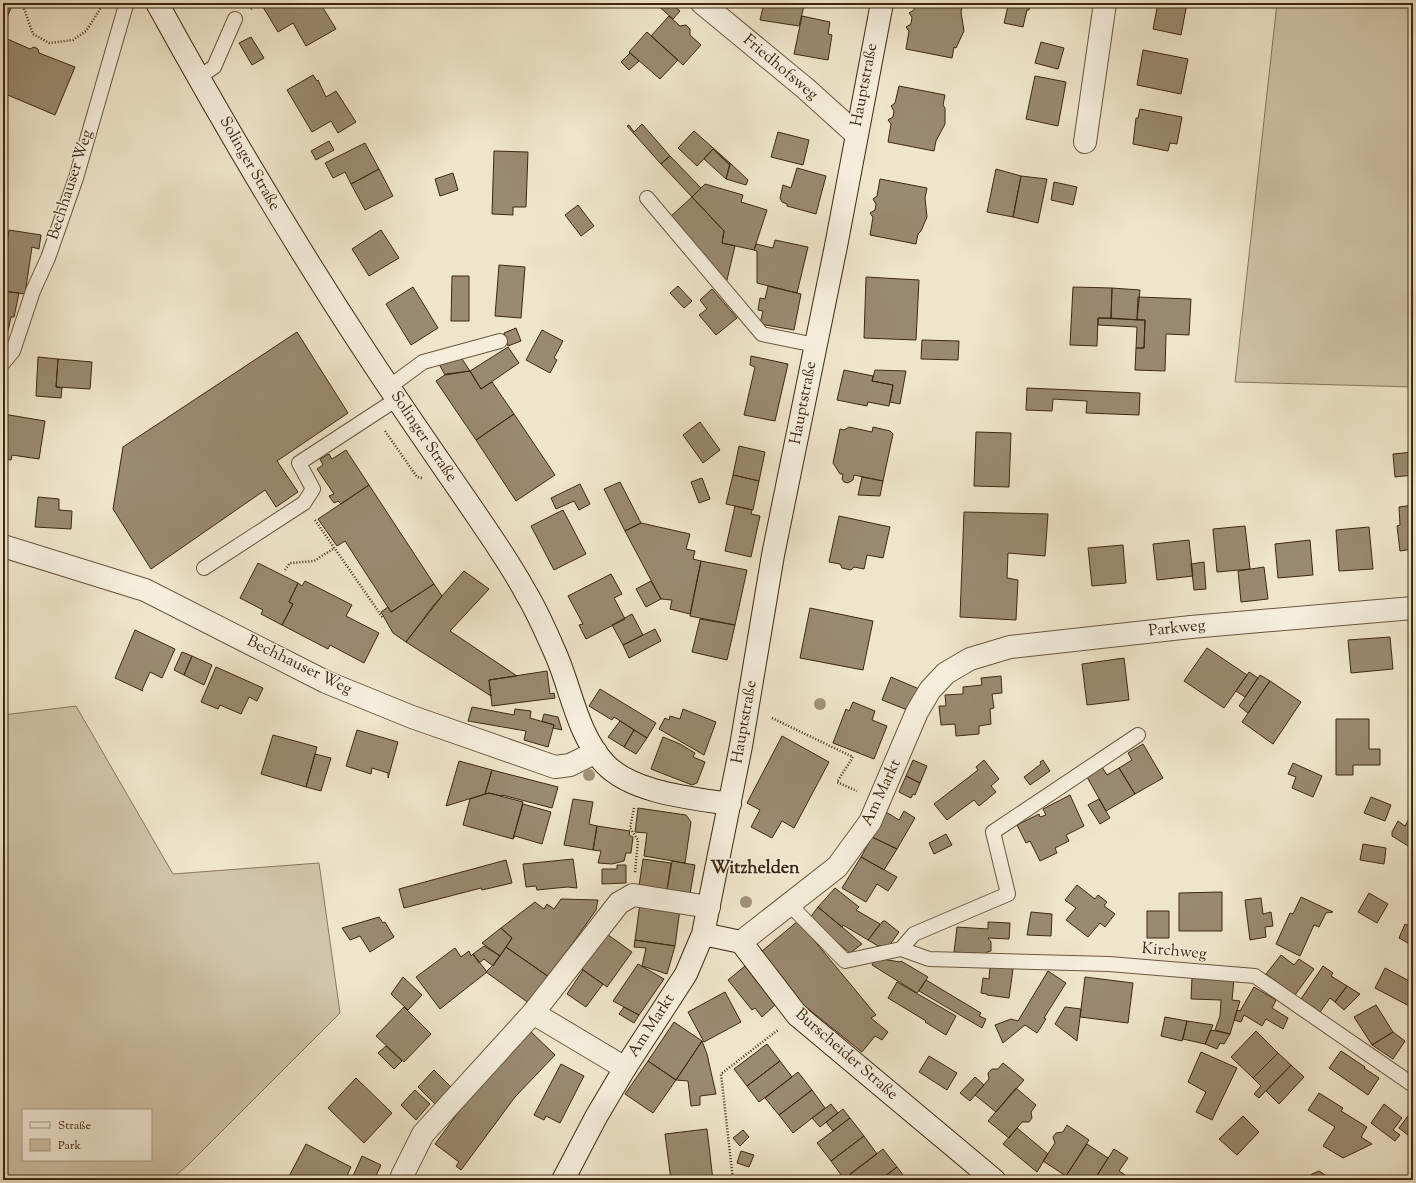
<svg xmlns="http://www.w3.org/2000/svg" width="1416" height="1183" font-family="'Sorts Mill Goudy',serif">
	<style>
		.green { fill: #d1c5ab; stroke: #88765e; fill-rule: evenodd }
		.building { fill: #9a8a71; stroke: #3e2810 }
		.lines { fill: none; stroke-linecap: round; stroke-linejoin: round }
		.service-casing { stroke: #6a573f; stroke-width: 16 }
		.minor-casing { stroke: #6a573f; stroke-width: 24 }
		.secondary-casing { stroke: #3e2810; stroke-width: 24 }
		.path { stroke: #3e2810; stroke-width: 2.5; stroke-dasharray: 1 2; stroke-linecap: butt }
		.service { stroke: #f5eedd; stroke-width: 14 }
		.minor { stroke: #f5eedd; stroke-width: 22 }
		.secondary { stroke: #f5eedd; stroke-width: 22 }
		.tree { fill: #a2927a }
		.labels { text-anchor: middle; dominant-baseline: central; stroke-width: 3; stroke-linejoin: round; paint-order: stroke }
		.street-label { font-size: 16px; fill: #3e2810; stroke: #f5eedd }
		.quarter-label { font-size: 18px; font-weight: bold; fill: #3e2810; stroke: #f5eedd }
	</style>
	<rect width="100%" height="100%" fill="#efe5cb"/>
	<filter id="stains"><feTurbulence type="fractalNoise" baseFrequency=".005" numOctaves="4"/><feColorMatrix values="0 0 0 0 .2 0 0 0 0 .09 0 0 0 0 .02 0 0 0 .5 -.17"/></filter>
	<radialGradient id="worn" r=".72"><stop offset=".6" stop-color="#630" stop-opacity="0"/><stop offset="1" stop-color="#630" stop-opacity=".3"/></radialGradient>
	<path class="green" d="M1277,3H1413V387L1235,382Z
		M76,706L173,874L319,863L340,1013L188,1165L170,1180H3V715ZM23,1110H151V1160H23Z"/>
	<path class="building" d="M214,3H226L217,8Z
		M270,3H320L336,29L306,46L293,23L278,32L263,7Z
		M655,3H671L680,11L673,19Z
		M764,3H788L804,6L799,26L760,20Z
		M915,3H963L961,12L964,31L956,48L954,47L952,58L906,49L909,31L906,27L911,24L912,17L909,13L914,10Z
		M991,3H1031L1029,10H1027L1023,27L1004,23L1008,6Z
		M1158,3H1187L1181,35L1153,29Z
		M3,6L11,8L3,27Z
		M669,16L680,26L686,25L690,29V35L701,45L683,65L651,36Z
		M802,16L830,22L828,34L832,35L828,60L794,54Z
		M647,32L678,60L660,79L629,52Z
		M3,37L30,49L34,47L38,49L39,53L75,67L55,115L3,93Z
		M251,37L264,58L252,65L239,43Z
		M1041,42L1064,48L1058,69L1035,63Z
		M1143,50L1188,59L1181,94L1137,85Z
		M630,53L639,61L629,70L621,62Z
		M313,75L317,81L318,80L326,97L336,91L356,122L338,133L331,121L312,132L287,90Z
		M1035,76L1066,82L1058,126L1026,119Z
		M899,86L945,95L943,105L945,108V124L936,141L934,151L888,142L891,124L888,120L893,117L894,111L891,106L895,103Z
		M1140,109L1182,117L1177,144L1170,143L1168,151L1133,144L1136,118H1138Z
		M642,124L670,156L661,164L627,126L629,125L634,132Z
		M694,131L730,163V165L713,149L697,166L678,148Z
		M778,132L809,140L803,165L771,157Z
		M329,141L334,150L316,160L311,151Z
		M365,143L379,169L351,184L345,172L333,178L325,163Z
		M713,149L730,165L726,179L704,159Z
		M494,151L528,152L526,207H513V215L492,214Z
		M670,156L701,188L692,197L661,164Z
		M730,163L748,180L746,185L726,179Z
		M797,168L826,176L816,214L787,206V204L782,202L780,198L783,185L791,188Z
		M379,169L393,196L365,210L351,184Z
		M996,169L1021,176L1013,217L987,212Z
		M453,173L458,190L440,196L435,179Z
		M1021,176L1047,179L1038,223L1013,217Z
		M880,179L927,188L925,198L927,217L921,231L918,234L916,244L870,235L873,217L870,213L875,210L876,204L873,199L877,196Z
		M1054,182L1077,187L1073,205L1051,200Z
		M705,184L743,195L741,202L767,210L754,250L722,243L724,231L692,197Z
		M692,197L724,231L722,243L735,246L726,284L670,217Z
		M578,205L594,226L581,236L565,215Z
		M9,230L41,235L39,249L32,247L25,294L3,291V271Z
		M381,230L399,258L369,276L352,249Z
		M775,240L808,247L797,293L757,283V251L754,250L756,244L773,248Z
		M499,265L525,267L521,318L495,316Z
		M452,276H469V321H451Z
		M866,277L919,280L916,340L864,338Z
		M678,286L692,301L684,308L670,293Z
		M768,286L801,294L794,330L760,324L763,311L758,310L760,298L765,299Z
		M413,287L438,328L411,345L386,304Z
		M1073,287L1112,288L1111,318H1098L1097,346L1070,345Z
		M1112,288L1140,290L1137,320L1111,318Z
		M712,289L737,318L716,335L699,315L707,309L700,300Z
		M3,291L19,293L14,317H11L4,349Z
		M1138,297L1191,299L1189,335L1166,334L1165,371L1135,370L1136,348H1144L1145,320H1137Z
		M1098,318L1145,320L1144,348H1136L1137,327L1098,325Z
		M516,328L521,341L508,346L504,333Z
		M542,330L563,341L554,358L557,360L550,373L526,360Z
		M297,332L348,413L277,461L298,492L276,507L265,490L151,569L113,509L123,447Z
		M922,340L959,341L958,360L921,359Z
		M508,347L519,363L481,389L470,371Z
		M751,356L788,364L775,421L744,415L755,367L750,365Z
		M38,357L58,359L56,387L62,388L61,398L36,396Z
		M58,359L92,362L90,389L56,387Z
		M462,359L470,371L445,375L439,364Z
		M844,370L873,376L872,381L893,385L889,406L868,402L867,406L837,400Z
		M875,370L906,371L900,404L890,402L893,385L872,381Z
		M470,371L481,389L492,382L514,414L476,440L436,381L446,374Z
		M1027,388L1140,393L1139,415L1086,413L1087,401L1053,399L1052,411L1026,410Z
		M3,414L45,421L39,459L12,455L11,460L3,459Z
		M514,414L555,475L516,501L476,440Z
		M700,422L720,450L703,463L683,435Z
		M849,427L872,432L873,427L890,431L893,434L883,481L854,475L853,480L848,483L844,482L842,479L843,474H840L833,463L840,429L844,430Z
		M976,432L1011,433L1009,487L974,486Z
		M739,446L765,452L759,481L733,475Z
		M346,450L369,485L341,504L338,501L334,503L329,496L334,494L317,469L323,465L320,459L329,454L332,459Z
		M1413,452V475L1395,477L1393,454Z
		M733,475L759,481L753,510L726,504Z
		M862,477L883,481L880,496L858,495Z
		M702,478L710,499L699,503L691,482Z
		M620,482L641,523L625,531L604,489Z
		M580,484L590,504L579,510L574,501L556,509L551,498Z
		M369,485L434,584L391,612L345,541L337,546L318,519Z
		M38,497L59,499V510L72,511L71,529L35,527Z
		M1413,505V549L1400,551L1397,526L1400,525L1399,507Z
		M735,506L752,510L751,514L760,516L751,557L725,551Z
		M563,510L586,554L554,570L531,526Z
		M964,512L1048,514L1045,556L1008,553L1007,578L1018,580L1016,620L960,617Z
		M839,516L890,527L883,558L867,555L864,569L854,567L851,570L842,568L840,564L829,562Z
		M641,523L690,534L686,549L695,551L693,559L701,561L690,614L670,609L672,600L661,599L625,531Z
		M1245,526L1250,569L1217,572L1213,529Z
		M1369,527L1373,569L1339,571L1336,530Z
		M1189,540L1193,576L1157,580L1153,544Z
		M1310,540L1313,575L1278,578L1275,544Z
		M1123,545L1126,583L1092,586L1088,548Z
		M701,561L747,570L735,625L690,616Z
		M1204,562L1206,589L1194,590L1191,564Z
		M258,563L298,583L289,602L293,604L282,625L261,614L263,610L240,598Z
		M1264,567L1268,599L1241,602L1238,571Z
		M464,571L489,589L450,631L517,676L489,680L491,696L406,642L434,605Z
		M611,574L622,594L614,598L625,619L586,639L579,625L583,624L568,596Z
		M305,581L352,605L346,616L379,633L364,663L330,645L328,649L282,625L293,604L289,602L298,583L302,586Z
		M651,581L661,599L646,607L636,589Z
		M434,584L442,596L406,642L393,633L381,612L388,607L391,612Z
		M810,608L873,621L863,670L800,658Z
		M632,614L643,635L623,645L612,625Z
		M700,619L735,625L727,660L692,652Z
		M655,629L661,641L629,658L623,645Z
		M135,630L175,649L162,678L150,672L142,690L143,691L115,678Z
		M1390,637L1393,669L1351,673L1348,640Z
		M1207,648L1247,675L1224,708L1184,681Z
		M182,652L192,656L184,675L174,670Z
		M192,656L212,665L204,685L184,675Z
		M1124,658L1129,700L1087,705L1082,664Z
		M216,667L263,688L257,701L249,697L241,714L220,705L218,709L201,702Z
		M547,671L550,694L554,693L555,698L492,706L489,680Z
		M1249,672L1258,678L1245,697L1236,691Z
		M1260,675L1270,681L1248,713L1239,706Z
		M1001,676L1002,693L992,694L994,708L990,709L991,724L979,726V734L956,736L955,724L941,725L939,706H946L945,695L963,694V687L982,685L981,678Z
		M891,677L919,689L910,711L882,700Z
		M1270,681L1301,702L1273,744L1242,722Z
		M600,689L656,723L647,738L614,717L612,720L589,706Z
		M853,702L875,711L872,720L887,726L874,759L833,743L846,709L849,711Z
		M472,707L514,715L515,709L531,711L530,718L554,725L548,747L524,740L526,731L468,721Z
		M683,709L716,722L704,755L659,729L665,718L669,720L670,716L680,719Z
		M544,714L558,717L562,730L553,728L554,725L542,721Z
		M1336,719H1369V749H1380V765H1353V775H1336Z
		M620,721L634,730L624,747L608,737Z
		M357,730L398,742L388,778V773L372,768L371,774L346,766Z
		M634,730L647,738L636,754L624,747Z
		M273,735L317,747L306,787L261,774Z
		M782,736L829,762L794,828L782,821L772,838L751,827L760,810L747,803Z
		M663,737L680,744L695,753L693,757L705,762L697,783L692,785L651,769Z
		M1143,744L1163,778L1135,794L1119,768L1132,760L1128,753Z
		M315,754L331,758L321,791L306,787Z
		M913,760L927,766L920,783L906,776Z
		M984,760L999,779L991,786L996,792L979,806L974,800L947,820L934,804L978,770L976,767Z
		M1043,760L1050,771L1030,785L1024,777L1041,764L1040,762Z
		M459,761L492,770L485,794L446,806Z
		M1293,763L1322,776L1313,797L1292,788L1296,777L1288,774Z
		M1102,767L1107,775L1119,768L1135,794L1106,811L1087,777Z
		M492,770L558,787L552,808L502,795V796L489,793L485,794Z
		M906,776L920,783L915,795L913,794L911,798L899,792Z
		M489,793L523,802L513,839L463,825L470,799Z
		M1070,795L1084,826L1066,835L1069,841L1055,848L1057,853L1040,861L1030,841L1026,843L1017,825L1039,814L1040,817L1046,815L1043,809Z
		M1371,797L1391,805L1385,821L1364,813Z
		M573,799L593,802L589,824L597,826L593,850L564,845Z
		M1099,799L1110,818L1100,824L1088,805Z
		M523,804L551,812L542,844L515,836L513,839Z
		M638,808L686,815L691,822L685,863L644,856L647,833L635,832Z
		M904,811L915,818L897,849L872,837L886,812L899,820Z
		M1413,812V849L1392,836V832L1398,821L1405,826Z
		M597,826L630,831L629,835L633,837L631,853H626L624,861L612,864L598,863L601,851L593,850Z
		M946,834L952,845L934,854L929,843Z
		M872,837L897,849L884,870L861,857Z
		M1363,844L1386,848L1384,864L1360,860Z
		M861,857L897,877L888,891L877,884L866,902L842,888Z
		M573,859L577,888L567,887L537,890L536,886L526,887L523,864Z
		M643,859L671,863L667,890L639,886Z
		M506,860L512,883L482,890L481,888L404,908L399,889Z
		M672,861L695,865L690,894L667,890Z
		M617,865H626V883L602,884V869H617Z
		M1077,885L1095,899L1098,895L1107,902L1104,906L1115,914L1105,927L1100,923L1088,937L1066,920L1076,908L1065,900Z
		M835,888L859,907L856,910L880,924L868,940L843,925L842,927L818,907Z
		M1222,892V931H1179V893Z
		M1369,893L1388,904L1377,923L1358,912Z
		M1301,897L1333,912L1326,913L1319,927L1314,925L1300,956L1276,944L1290,913L1293,914Z
		M1261,898L1263,914L1271,912L1273,926L1265,927L1266,937L1250,940L1245,900Z
		M561,899L598,900L596,910L549,977L506,947L512,938L501,928L535,902L544,909L547,904L554,909Z
		M640,903L680,909L675,946L635,940Z
		M818,907L842,927L862,944L850,953L809,919Z
		M1147,911H1169V938H1147Z
		M1031,912L1052,914L1051,936L1027,935Z
		M379,917L383,923L385,922L394,937L370,952L360,936L350,940L342,928Z
		M798,921L876,1015L871,1018L888,1032L882,1040L875,1036L862,1052L801,1003L762,951Z
		M883,921H885L899,932L889,946H878L868,940Z
		M988,922L1010,923L1009,939L988,938L991,942V951L987,952V954L954,952L957,927L988,929Z
		M1405,924L1413,928V946L1399,938Z
		M501,928L512,938L500,956L482,943Z
		M604,932L632,952L607,987L579,967Z
		M635,940L675,946L667,974L642,966L646,948L634,947Z
		M484,946L500,956L493,966L484,959L479,963L473,954Z
		M506,947L549,977L530,1004L486,972L493,965Z
		M455,948L461,957L469,951L471,956L473,954L487,972L440,1009L416,977Z
		M1281,955L1294,965L1299,959L1314,969L1295,995L1266,974Z
		M876,958L900,962L901,961L928,977L917,993L872,965Z
		M638,964L664,979L639,1015L613,1001Z
		M745,966L775,1005L762,1017L755,1008L752,1010L728,980Z
		M990,966L1013,969L1009,998L987,995V994L981,993L983,978L989,979Z
		M1323,966L1333,973L1331,976L1347,986L1335,1002L1330,998L1320,1012L1301,999Z
		M1385,968L1413,983V1008L1375,988Z
		M583,970L603,984L586,1007L567,994Z
		M1048,971L1066,983L1044,1018L1046,1019L1037,1033L1025,1025L1003,1043L995,1025L1011,1019L1018,1021Z
		M403,977L422,995L408,1010L391,994Z
		M1085,977L1133,983L1128,1023L1080,1017Z
		M1192,977L1234,979L1232,1000L1240,1001L1230,1034L1215,1030L1220,1016L1221,1000L1191,999Z
		M926,980L981,1013L979,1016L986,1019L982,1028L919,991Z
		M897,982L956,1016L946,1035L925,1022L926,1021L888,998Z
		M1347,986L1360,994L1344,1010L1335,1002Z
		M1254,987L1276,1000L1272,1008L1288,1018L1283,1029L1266,1019L1262,1026L1244,1015L1241,1022L1234,1020L1237,1010L1240,1011Z
		M725,992L741,1022L704,1042L688,1012Z
		M1376,1005L1393,1032L1372,1045L1354,1017Z
		M404,1007L431,1034L404,1062L376,1036Z
		M624,1007L639,1015L634,1023L619,1014Z
		M1065,1007L1081,1009L1077,1041L1055,1024Z
		M1165,1017L1187,1021L1182,1041L1161,1036Z
		M1187,1021L1213,1025L1205,1044L1183,1039Z
		M674,1022L702,1041L676,1080L648,1061Z
		M529,1030L555,1055L515,1097L461,1170L456,1166L459,1162L435,1144L488,1072Z
		M1211,1030L1230,1034L1224,1044L1220,1043L1217,1049L1205,1044Z
		M1256,1031L1278,1053L1253,1078L1231,1057Z
		M1393,1032L1405,1041L1393,1059L1372,1045Z
		M702,1041L707,1054L716,1094L700,1096V1105L691,1106L688,1081L676,1080Z
		M767,1044L780,1061L747,1086L734,1069Z
		M386,1046L402,1061L394,1069L378,1053Z
		M1341,1051L1365,1067L1364,1068L1379,1078L1368,1095L1329,1068Z
		M1201,1052L1237,1068L1212,1120L1196,1112L1206,1092L1188,1082Z
		M1278,1053L1291,1065L1259,1098L1254,1094L1261,1086L1253,1078Z
		M929,1056L957,1073L947,1090L919,1072Z
		M648,1061L676,1080L653,1113L625,1094Z
		M780,1061L792,1077L759,1102L747,1086Z
		M1003,1063L1024,1080L996,1112L975,1095L989,1079L988,1073L992,1069H998Z
		M561,1064L584,1076L560,1123L546,1116L544,1120L534,1115Z
		M1291,1065L1304,1077L1279,1104L1266,1091Z
		M434,1070L451,1087L435,1104L418,1087Z
		M798,1072L812,1090L779,1115L765,1098Z
		M975,1077L984,1085L970,1101L960,1093Z
		M356,1078L392,1113L364,1143L328,1108Z
		M1016,1088L1036,1105L1031,1112L1032,1118L1029,1122H1022L1009,1138L988,1121Z
		M415,1090L430,1104L416,1120L401,1105Z
		M812,1090L825,1108L793,1133L779,1115Z
		M1319,1093L1343,1108L1341,1111L1367,1127L1361,1137L1372,1144L1343,1158L1323,1146L1335,1127L1308,1110Z
		M831,1104L838,1113L820,1127L812,1118Z
		M1384,1104L1402,1118L1393,1130L1400,1135L1395,1141L1371,1123Z
		M843,1109L850,1118L833,1131L826,1122Z
		M1413,1109V1139L1399,1128Z
		M1243,1116L1259,1132L1237,1155L1219,1139Z
		M850,1118L864,1136L831,1161L817,1143Z
		M1067,1125L1089,1140L1066,1176L1043,1161L1055,1143L1053,1137L1056,1133L1063,1132Z
		M1017,1128L1048,1154L1037,1172L1003,1144Z
		M707,1129L713,1180H671L665,1134Z
		M743,1130L749,1137L740,1146L733,1138Z
		M864,1136L877,1154L844,1179L831,1161Z
		M306,1144L351,1167L345,1180H292L288,1178Z
		M1087,1144L1108,1158L1094,1180H1072L1066,1176Z
		M883,1149L897,1167L880,1180H855L850,1174Z
		M1114,1149L1128,1158L1119,1171L1133,1180H1094Z
		M741,1151L754,1155L749,1167L737,1163Z
		M362,1156L381,1165L374,1180H363L353,1176Z
		M897,1167L907,1180H880Z
		M1319,1171L1331,1179L1330,1180H1315L1312,1174Z
		M1312,1174L1315,1180H1305Z"/>
	<g class="lines">
		<defs>
			<path id="service" d="M199,77L214,67L235,19
				M647,198L762,334L815,345
				M3,363L13,351L33,291L48,258L76,178L126,5L128,3
				M389,387L423,362L500,341
				M204,568L304,503L313,489L299,463L397,399
				M1138,735L993,832L1008,894L914,934L901,949L929,959L1109,964L1255,976L1413,1085
				M790,905L845,961L901,949"/>
			<path id="minor" d="M702,3L805,88L856,134
				M1085,142L1105,3
				M3,546L145,590L326,682L412,717L555,767L570,765L596,752
				M741,942L837,867L870,822L917,712L930,690L946,673L970,659L1010,647L1191,627L1413,608
				M533,1013L625,1068
				M402,1176L423,1134L533,1013L619,903L633,895L709,907"/>
			<path id="secondary" d="M157,3C223,123 292,240 367,354C401,406 436,456 471,507C490,535 510,563 526,593C538,613 548,636 557,657C572,693 578,735 605,764C633,793 691,798 730,804
				M703,934L741,942L797,1015L994,1180
				M563,1180L596,1117L625,1068L686,974L703,934L741,746L773,555L836,246L882,3"/>
		</defs>
		<use href="#service" class="service-casing"/>
		<use href="#minor" class="minor-casing"/>
		<use href="#secondary" class="secondary-casing"/>
		<path class="path" d="M22,3L33,34L49,43L73,40L86,31L104,3
			M251,9L259,3
			M385,431L417,477L422,478
			M315,520L383,618
			M285,570L290,563L314,561L333,549
			M772,718L853,757L837,782L857,791
			M634,808L630,828L638,840L635,873
			M733,1180L721,1074L778,1030"/>
		<use href="#service" class="service"/>
		<use href="#minor" class="minor"/>
		<use href="#secondary" class="secondary"/>
	</g>
	<g class="tree">
		<circle cx="820" cy="704" r="6"/>
		<circle cx="589" cy="775" r="6"/>
		<circle cx="746" cy="902" r="6"/>
	</g>
	<g class="labels">
		<g class="street-label">
			<text transform="translate(780 68) rotate(40)">Friedhofsweg</text>
			<text transform="translate(865 85) rotate(-79)">Hauptstraße</text>
			<text transform="translate(249 164) rotate(60)">Solinger Straße</text>
			<text transform="translate(71 185) rotate(-72)">Bechhauser Weg</text>
			<text transform="translate(804 403) rotate(-79)">Hauptstraße</text>
			<text transform="translate(423 437) rotate(56)">Solinger Straße</text>
			<text transform="translate(1177 629) rotate(-6)">Parkweg</text>
			<text transform="translate(299 666) rotate(26)">Bechhauser Weg</text>
			<text transform="translate(745 722) rotate(-80)">Hauptstraße</text>
			<text transform="translate(882 793) rotate(-65)">Am Markt</text>
			<text transform="translate(1174 952) rotate(5)">Kirchweg</text>
			<text transform="translate(652 1026) rotate(-57)">Am Markt</text>
			<text transform="translate(846 1055) rotate(41)">Burscheider Straße</text>
		</g>
		<g class="quarter-label">
			<text x="755" y="869">Witzhelden</text>
		</g>
	</g>
	<rect width="1416" height="1183" fill="none" stroke="#efe5cb" stroke-width="16"/>
	<rect x="4" y="4" width="1408" height="1175" fill="none" stroke="#3e2810" stroke-width="2"/>
	<rect x="8" y="8" width="1400" height="1167" fill="none" stroke="#3e2810"/>
	<rect x="22" y="1109" width="130" height="52" fill="#f5eedd" stroke="#ac9f8b"/>
	<rect x="30" y="1122" width="20" height="6" fill="#f5eedd" stroke="#ac9f8b"/>
	<text x="58" y="1129" font-size="12" fill="#3e2810">Straße</text>
	<rect x="30" y="1139" width="20" height="12" fill="#d1c5ab" stroke="#ac9f8b"/>
	<text x="58" y="1149" font-size="12" fill="#3e2810">Park</text>
	<rect width="100%" height="100%" filter="url(#stains)"/>
	<rect width="100%" height="100%" fill="url(#worn)"/>
</svg>
